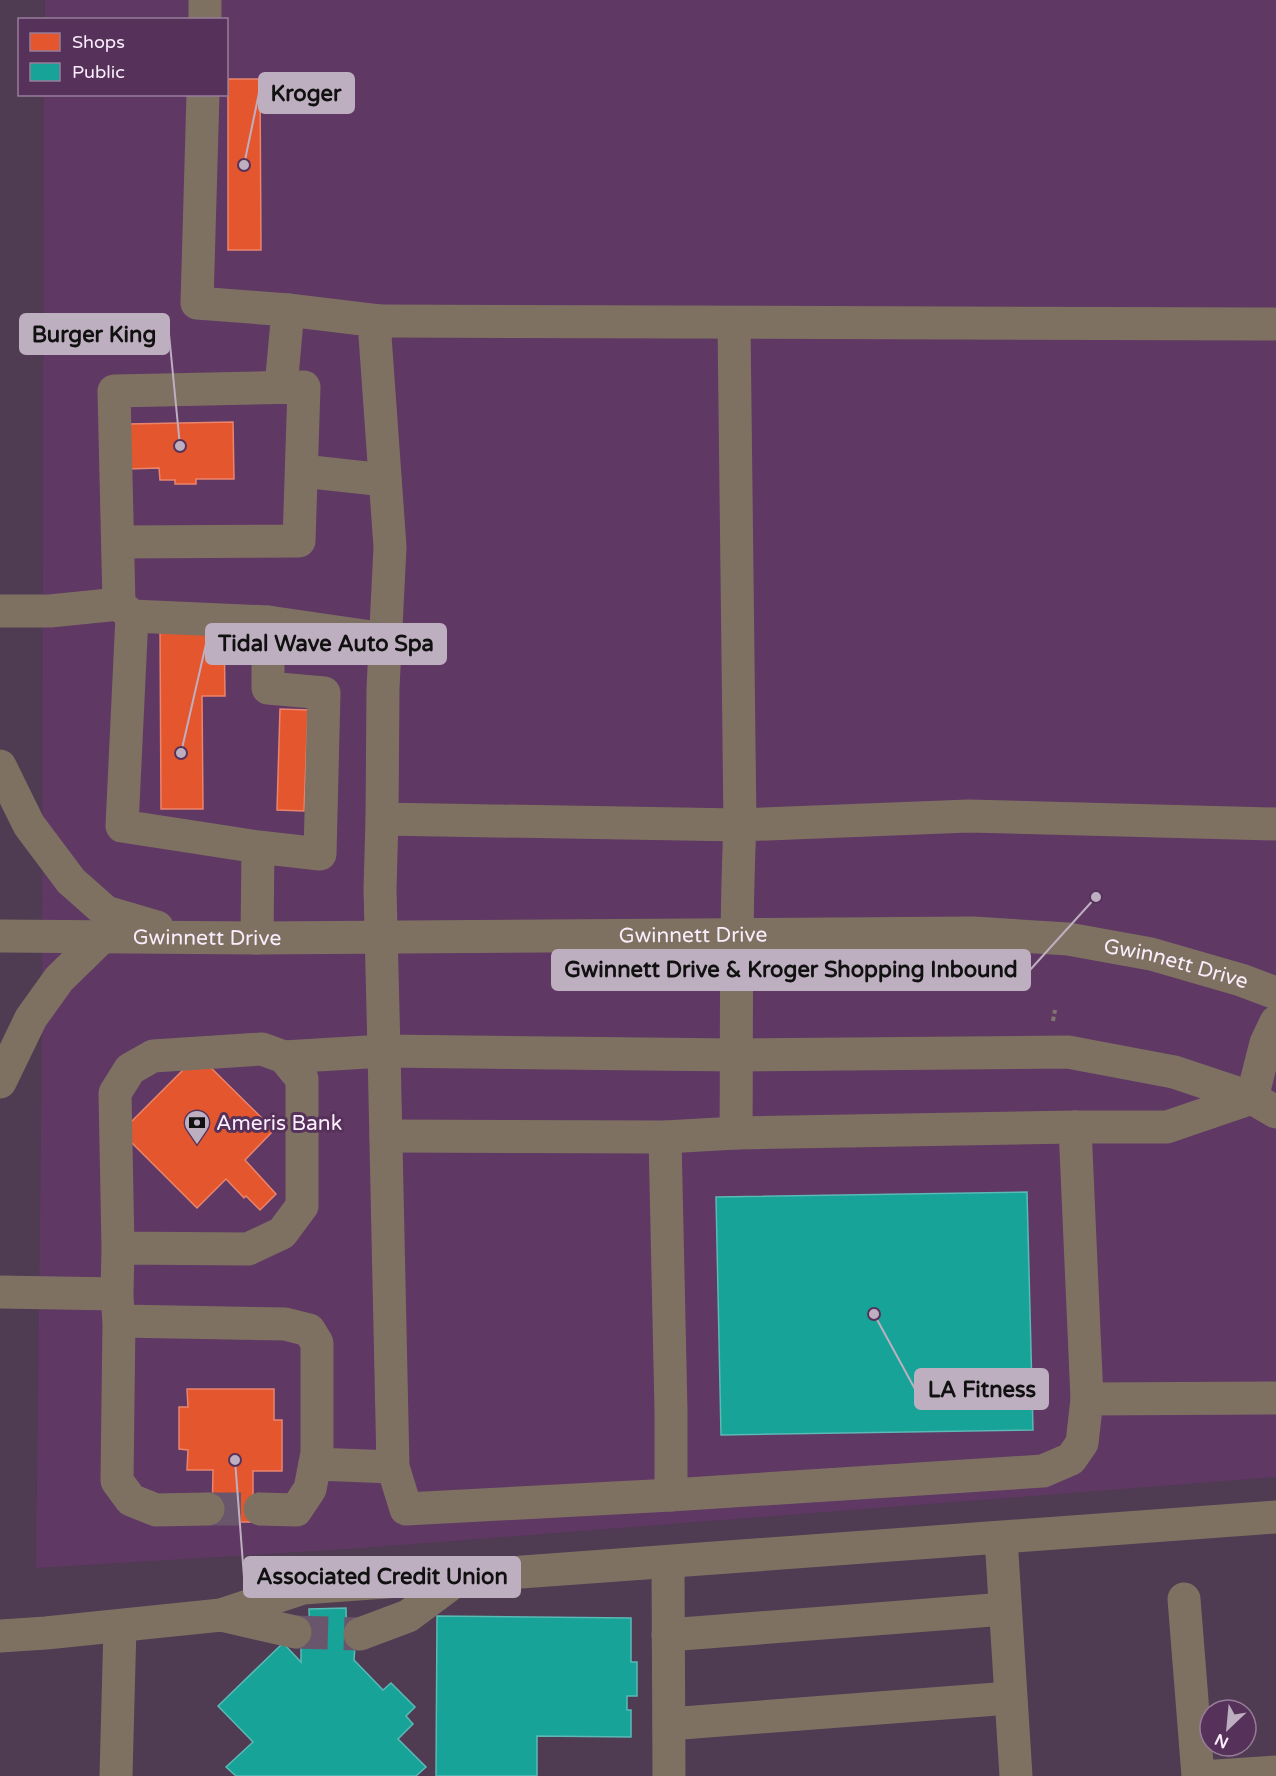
<svg xmlns="http://www.w3.org/2000/svg" width="1276" height="1776" font-family="'Varela Round',sans-serif">
	<style>
		.built { fill: #5f3864 }
		.shops { fill: #e4572e; stroke: #eb846c; stroke-width: 1.5 }
		.public { fill: #17a398; stroke: #5bb9b6; stroke-width: 1.5 }
		.lines { fill: none; stroke-linecap: round; stroke-linejoin: round }
		.minor-tunnel { stroke: #69566c; stroke-width: 33; stroke-dasharray: 33 16; stroke-linecap: butt }
		.path { stroke: #817571; stroke-width: 4; stroke-dasharray: 4.5 3; stroke-linecap: butt }
		.minor { stroke: #7e7162; stroke-width: 33 }
		.labels { text-anchor: middle; dominant-baseline: central; stroke-width: 6; stroke-linejoin: round; paint-order: stroke }
		.street-label { font-size: 21px; fill: #faedfc; stroke: #56325b }
		.poi-label { font-size: 21px; fill: #faedfc; stroke: #56325b; text-anchor: start }
		.leader { fill: none; stroke: #beafc0; stroke-width: 2 }
		.callout-dot { fill: #beafc0; stroke: #56325b; stroke-width: 2 }
		.callout { fill: #beafc0; stroke: #beafc0; stroke-width: 2 }
		.callout-label { font-size: 22px; text-anchor: middle; font-weight: bold; fill: #111 }
	</style>
	<rect width="100%" height="100%" fill="#4f3b52"/>
	<path class="built" d="M45,0H1276V1477L349,1549L36,1568L42,1044L44,95L226,94V20L45,19Z"/>
	<path class="shops" d="M228,79H260L261,250H228Z
		M233,422L234,479H196V484H175V480H160L159,468L128,469L127,424Z
		M224,623L225,696H202L203,809H161L160,624Z
		M280,709L308,710L304,811L277,810Z
		M198,1055L274,1130L245,1160L276,1194L260,1210L246,1196L244,1198L226,1179L197,1208L121,1132Z
		M187,1389H274V1420H282V1471H253V1522H212L213,1470H187L188,1450L179,1449V1407H188Z"/>
	<path class="public" d="M1027,1192L1033,1430L721,1435L716,1197Z
		M346,1608L347,1645L355,1646L354,1660L383,1690L391,1683L415,1707L406,1716L413,1724L398,1739L426,1767L416,1776H236L226,1767L253,1742L218,1706L283,1643L301,1662V1646L310,1645L309,1609Z
		M437,1616L631,1618V1662H637V1696H627V1710H631V1737L537,1736V1776H436Z"/>
	<g class="lines">
		<path class="minor-tunnel" d="M208,1509H260
			M295,1632L360,1634"/>
		<path class="path" d="M1053,1021L1055,1010"/>
		<g class="minor">
			<path d="M205,20V0"/>
			<path d="M203,94L197,303L288,310L379,321L375,336L390,547L383,688L382,819L740,825C735,927 737,1030 736,1133"/>
			<path d="M379,321L1276,324"/>
			<path d="M734,323L740,825L969,816L1276,824"/>
			<path d="M281,387L288,310"/>
			<path d="M302,471L385,480"/>
			<path d="M118,542L299,541L304,387L114,391L119,604L132,616"/>
			<path d="M0,611H50L119,604"/>
			<path d="M268,622L385,639"/>
			<path d="M0,766L29,825L71,881L106,912L157,927"/>
			<path id="s1" d="M0,936L257,938L973,933L1068,939L1151,954L1241,980L1276,993"/>
			<path d="M257,938L258,847L320,854L324,693L268,688V622L132,616L122,826L258,847"/>
			<path d="M1276,1022L1266,1043L1252,1098L1174,1072L1068,1052L737,1055L384,1051L393,1467L406,1509L671,1495L1043,1471L1071,1459L1082,1443L1087,1399L1276,1398"/>
			<path d="M284,1057L384,1051L380,889L382,819"/>
			<path d="M0,1082L31,1018L59,979L101,938"/>
			<path d="M1075,1127L1087,1399"/>
			<path d="M386,1136L665,1137L736,1133L1075,1127H1167L1252,1098L1276,1112"/>
			<path d="M665,1137L671,1411V1495"/>
			<path d="M0,1292L117,1294L118,1248L115,1093L130,1069L153,1056L262,1049L284,1057L302,1079V1206L282,1233L248,1249L118,1248"/>
			<path d="M117,1298L119,1321L117,1481L131,1500L156,1510L208,1509"/>
			<path d="M119,1321L285,1324L309,1330L317,1343V1453L310,1489L296,1510L260,1509"/>
			<path d="M315,1464L393,1467"/>
			<path d="M1001,1538L1016,1776"/>
			<path d="M668,1563L669,1776"/>
			<path d="M1184,1599L1198,1776"/>
			<path d="M221,1615L295,1632"/>
			<path d="M360,1634L408,1616L459,1578"/>
			<path d="M668,1635L1005,1609"/>
			<path d="M0,1636L46,1633L221,1615L303,1588L1276,1517"/>
			<path d="M669,1724L1010,1698"/>
			<path d="M116,1776L120,1626"/>
			<path d="M1216,1776L1276,1772"/>
		</g>
	</g>
	<defs>
		<symbol id="bank-pin" viewBox="-11 -11 22 30"><path d="M0 17L-7.5 6A9.5 9.5 0 1 1 7.5 6Z" fill="#beafc0" stroke="#56325b"/><path d="M-6-4H6V4H-6ZM0-2.3a2.3 2.3 0 1 0 0 4.6a2.3 2.3 0 1 0 0-4.6Z" fill="#111"/></symbol>
	</defs>
	<g fill-rule="evenodd">
		<use href="#bank-pin" x="182" y="1108" width="30" height="40"/>
	</g>
	<g class="labels">
		<g class="street-label">
			<text stroke="none"><textPath href="#s1" startOffset="693">Gwinnett Drive</textPath></text>
			<text stroke="none"><textPath href="#s1" startOffset="207">Gwinnett Drive</textPath></text>
			<text stroke="none"><textPath href="#s1" startOffset="1179">Gwinnett Drive</textPath></text>
		</g>
		<g class="poi-label">
			<text x="216" y="1123">Ameris Bank</text>
		</g>
	</g>
	<path class="leader" d="M244 165L259 93M180 446L169 334M181 753L206 644M1096 897L1030 970M874 1314L915 1389M235 1460L244 1577"/>
	<g class="callout-dot">
		<circle cx="244" cy="165" r="6"/>
		<circle cx="180" cy="446" r="6"/>
		<circle cx="181" cy="753" r="6"/>
		<circle cx="1096" cy="897" r="6"/>
		<circle cx="874" cy="1314" r="6"/>
		<circle cx="235" cy="1460" r="6"/>
	</g>
	<g class="callout">
		<rect x="259" y="73" width="95" height="40" rx="6"/>
		<rect x="20" y="314" width="149" height="40" rx="6"/>
		<rect x="206" y="624" width="240" height="40" rx="6"/>
		<rect x="552" y="950" width="478" height="40" rx="6"/>
		<rect x="915" y="1369" width="133" height="40" rx="6"/>
		<rect x="244" y="1557" width="276" height="40" rx="6"/>
	</g>
	<g class="callout-label">
		<text x="306" y="101">Kroger</text>
		<text x="94" y="342">Burger King</text>
		<text x="326" y="651">Tidal Wave Auto Spa</text>
		<text x="791" y="977">Gwinnett Drive &amp; Kroger Shopping Inbound</text>
		<text x="982" y="1397">LA Fitness</text>
		<text x="382" y="1584">Associated Credit Union</text>
	</g>
	<rect x="18" y="18" width="210" height="78" fill="#56325b" stroke="#987d9b" stroke-width="1.5"/>
	<rect x="30" y="33" width="30" height="18" fill="#e4572e" stroke="#987d9b" stroke-width="1.5"/>
	<text x="72" y="48" font-size="18" fill="#faedfc">Shops</text>
	<rect x="30" y="63" width="30" height="18" fill="#17a398" stroke="#987d9b" stroke-width="1.5"/>
	<text x="72" y="78" font-size="18" fill="#faedfc">Public</text>
	<g transform="translate(1228 1728) rotate(206)"><circle r="28" fill="#56325b" stroke="#987d9b" stroke-width="1.5"/>
	<path d="M0-4.5L10 22L0 15L-10 22Z" fill="#beafc0"/>
	<text y="-9" font-size="16" font-weight="bold" text-anchor="middle" fill="#faedfc">N</text>
	</g>
</svg>
